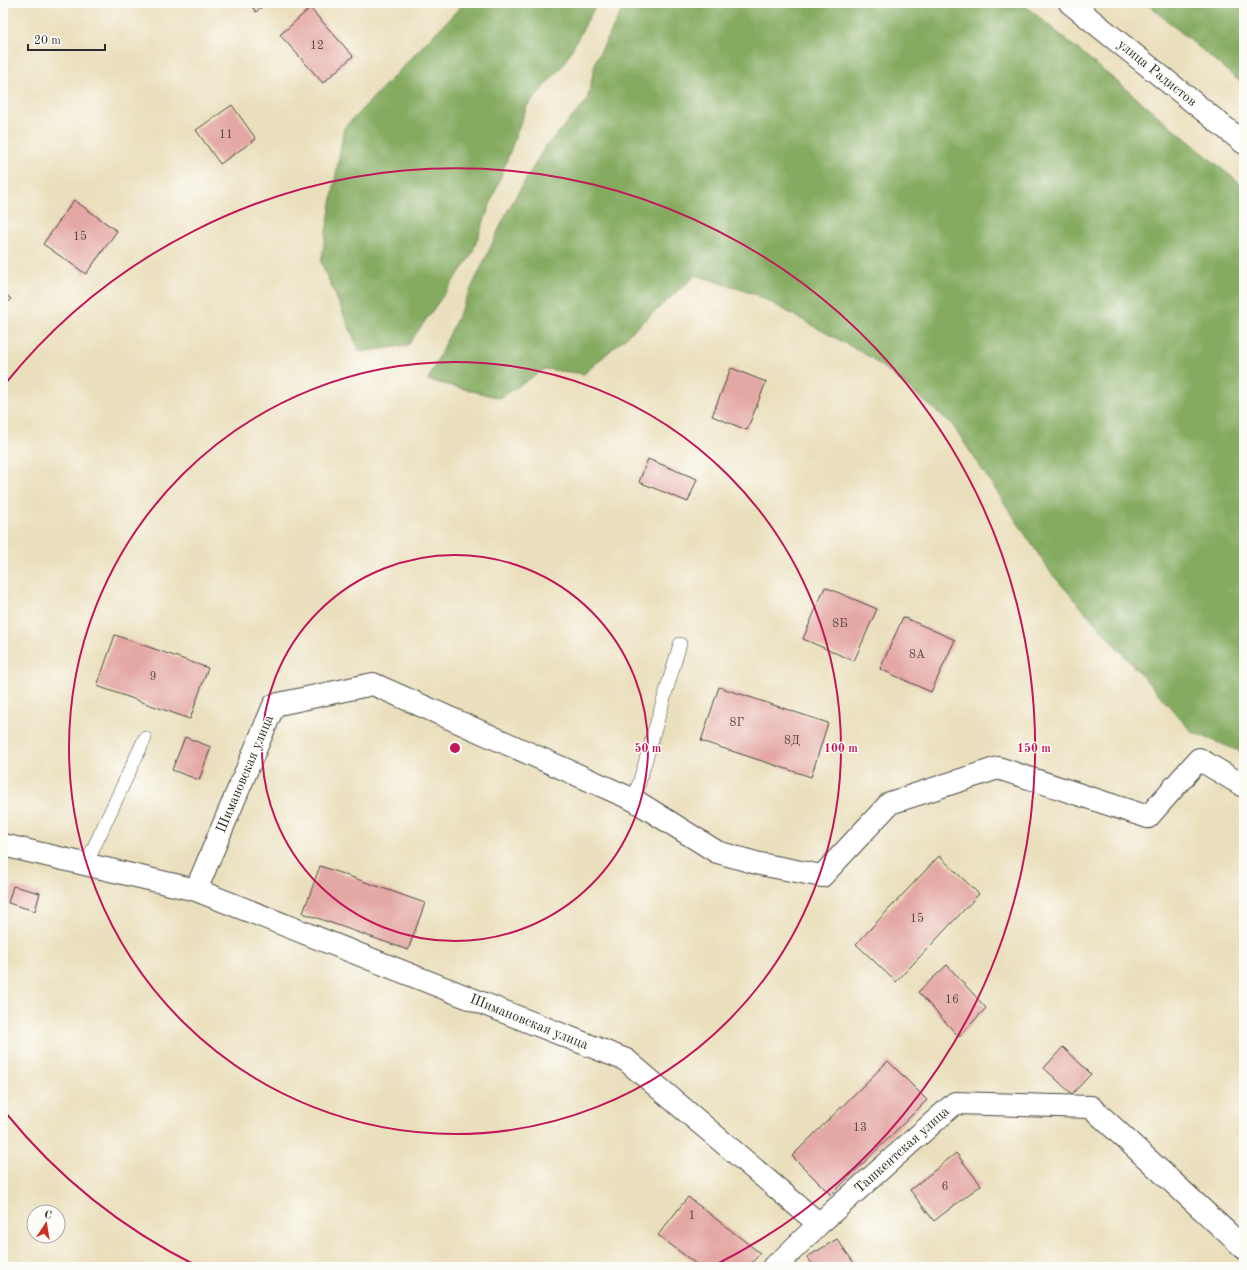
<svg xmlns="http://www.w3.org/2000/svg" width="1247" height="1270" font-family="'Old Standard TT',serif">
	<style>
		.forest { fill: #84ab61; stroke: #586b46 }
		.building { fill: #e4a8a4 }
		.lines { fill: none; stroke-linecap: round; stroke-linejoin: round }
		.service-casing { stroke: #484641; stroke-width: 14 }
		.minor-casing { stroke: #484641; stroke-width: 24 }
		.service { stroke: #fff; stroke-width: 13 }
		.minor { stroke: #fff; stroke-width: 22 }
		.ring { fill: none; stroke: #c2185b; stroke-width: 2 }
		.labels { text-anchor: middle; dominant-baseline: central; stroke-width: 3; stroke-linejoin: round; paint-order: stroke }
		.number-label { font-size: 12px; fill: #594a49 }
		.street-label { font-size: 14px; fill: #2b2b2b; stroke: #fdfcf7 }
		.centre { fill: #c2185b; stroke: #fdfcf7; stroke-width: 2 }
		.ring-label { font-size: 12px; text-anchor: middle; font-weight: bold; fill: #c2185b; stroke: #fdfcf7; stroke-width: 3; stroke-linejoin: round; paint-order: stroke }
	</style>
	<rect width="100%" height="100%" fill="#fdfcf7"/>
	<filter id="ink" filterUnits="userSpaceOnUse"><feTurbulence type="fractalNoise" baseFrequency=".025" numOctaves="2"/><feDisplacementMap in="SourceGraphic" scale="8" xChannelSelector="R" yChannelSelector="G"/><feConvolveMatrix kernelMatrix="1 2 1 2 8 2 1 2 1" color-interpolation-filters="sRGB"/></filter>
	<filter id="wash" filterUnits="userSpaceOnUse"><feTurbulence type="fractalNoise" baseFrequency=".012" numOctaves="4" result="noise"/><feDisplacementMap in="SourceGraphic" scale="16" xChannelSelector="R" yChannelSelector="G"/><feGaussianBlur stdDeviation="0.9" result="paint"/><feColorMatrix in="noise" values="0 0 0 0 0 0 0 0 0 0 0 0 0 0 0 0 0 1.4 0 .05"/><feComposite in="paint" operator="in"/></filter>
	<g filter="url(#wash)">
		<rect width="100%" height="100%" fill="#eadfbc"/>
		<path class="forest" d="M464,3H597L564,64L527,106L471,256L408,345L360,352L321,262L344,128Z
			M626,3H1022L1244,187V753L1192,732L1051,573L951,423L870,357L757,295L696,275L584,374L545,369L500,398L428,380L508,210L545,147L587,101L596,60Z
			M1146,3H1244V85Z"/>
		<g id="blocks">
			<path class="building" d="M249,3H267L256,12Z
				M310,8L353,56L323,83L280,35Z
				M232,105L256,139L220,164L196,130Z
				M74,200L117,231L86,274L43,244Z
				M3,292L11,299L3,308Z
				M731,368L766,382L747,430L712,416Z
				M648,459L697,479L688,502L639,482Z
				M825,587L877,609L854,661L803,639Z
				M903,617L955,640L931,692L880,669Z
				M115,635L208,668L190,719L97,686Z
				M719,687L828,723L811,777L701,741Z
				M185,737L211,747L199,780L172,770Z
				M939,856L979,894L896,982L856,944Z
				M320,866L425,903L408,950L303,913Z
				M13,886L40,893L35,911L8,903Z
				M947,965L986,1008L959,1037L918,992Z
				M1063,1047L1091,1074L1072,1094L1044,1068Z
				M888,1061L927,1100L831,1195L792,1156Z
				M956,1153L981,1185L934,1221L910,1190Z
				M688,1197L760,1253L749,1267H700L658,1235Z
				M837,1239L854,1263L847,1267H815L807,1257Z"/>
		</g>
	</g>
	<g filter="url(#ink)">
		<use href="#blocks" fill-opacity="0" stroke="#484641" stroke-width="1"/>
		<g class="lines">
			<defs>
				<path id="service" d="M634,800L680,644
					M86,864L145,738"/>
				<path id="minor" d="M1070,3L1244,143
					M3,845L196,890
					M819,1224L626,1060L196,890L274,705L373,684L634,800L717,852L760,864L822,876L890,803L998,768L1148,817L1199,759L1244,786
					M773,1267L781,1261L819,1224L955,1103L1091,1107L1244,1248"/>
			</defs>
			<use href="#service" class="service-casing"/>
			<use href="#minor" class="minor-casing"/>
			<use href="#service" class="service"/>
			<use href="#minor" class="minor"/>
		</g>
	</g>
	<g class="ring">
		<circle cx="455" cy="748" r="193"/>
		<circle cx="455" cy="748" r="386"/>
		<path d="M197 1266A579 579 0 0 1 5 1112M5 384A579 579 0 1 1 713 1266"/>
	</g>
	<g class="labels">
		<g class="number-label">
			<text x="317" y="46">12</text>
			<text x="226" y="135">11</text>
			<text x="80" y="237">15</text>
			<text x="840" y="624">8Б</text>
			<text x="917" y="655">8А</text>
			<text x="153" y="677">9</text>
			<text x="737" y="723">8Г</text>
			<text x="792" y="741">8Д</text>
			<text x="917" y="919">15</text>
			<text x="952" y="1000">16</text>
			<text x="860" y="1128">13</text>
			<text x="945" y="1187">6</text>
			<text x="692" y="1216">1</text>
		</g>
		<g class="street-label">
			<text transform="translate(1157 73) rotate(39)">улица Радистов</text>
			<text transform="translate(245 774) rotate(-67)">Шимановская улица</text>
			<text transform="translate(529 1022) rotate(22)">Шимановская улица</text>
			<text transform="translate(902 1150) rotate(-42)">Ташкентская улица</text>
		</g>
	</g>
	<circle cx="455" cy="748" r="6" class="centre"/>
	<g class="ring-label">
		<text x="648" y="752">50 m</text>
		<text x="841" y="752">100 m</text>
		<text x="1034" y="752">150 m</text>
	</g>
	<rect width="1247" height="1270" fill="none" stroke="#fdfcf7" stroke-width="16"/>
	<g transform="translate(46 1224) rotate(12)"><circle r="19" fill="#fdfcf7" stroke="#a9a8a5"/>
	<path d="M0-3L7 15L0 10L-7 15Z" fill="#c8321e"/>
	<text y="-6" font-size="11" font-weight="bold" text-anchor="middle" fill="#2b2b2b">С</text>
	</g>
	<path d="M28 44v6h77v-6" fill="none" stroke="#2b2b2b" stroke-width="2"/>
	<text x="34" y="44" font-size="12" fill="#2b2b2b" stroke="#fdfcf7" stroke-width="3" paint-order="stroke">20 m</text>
</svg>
